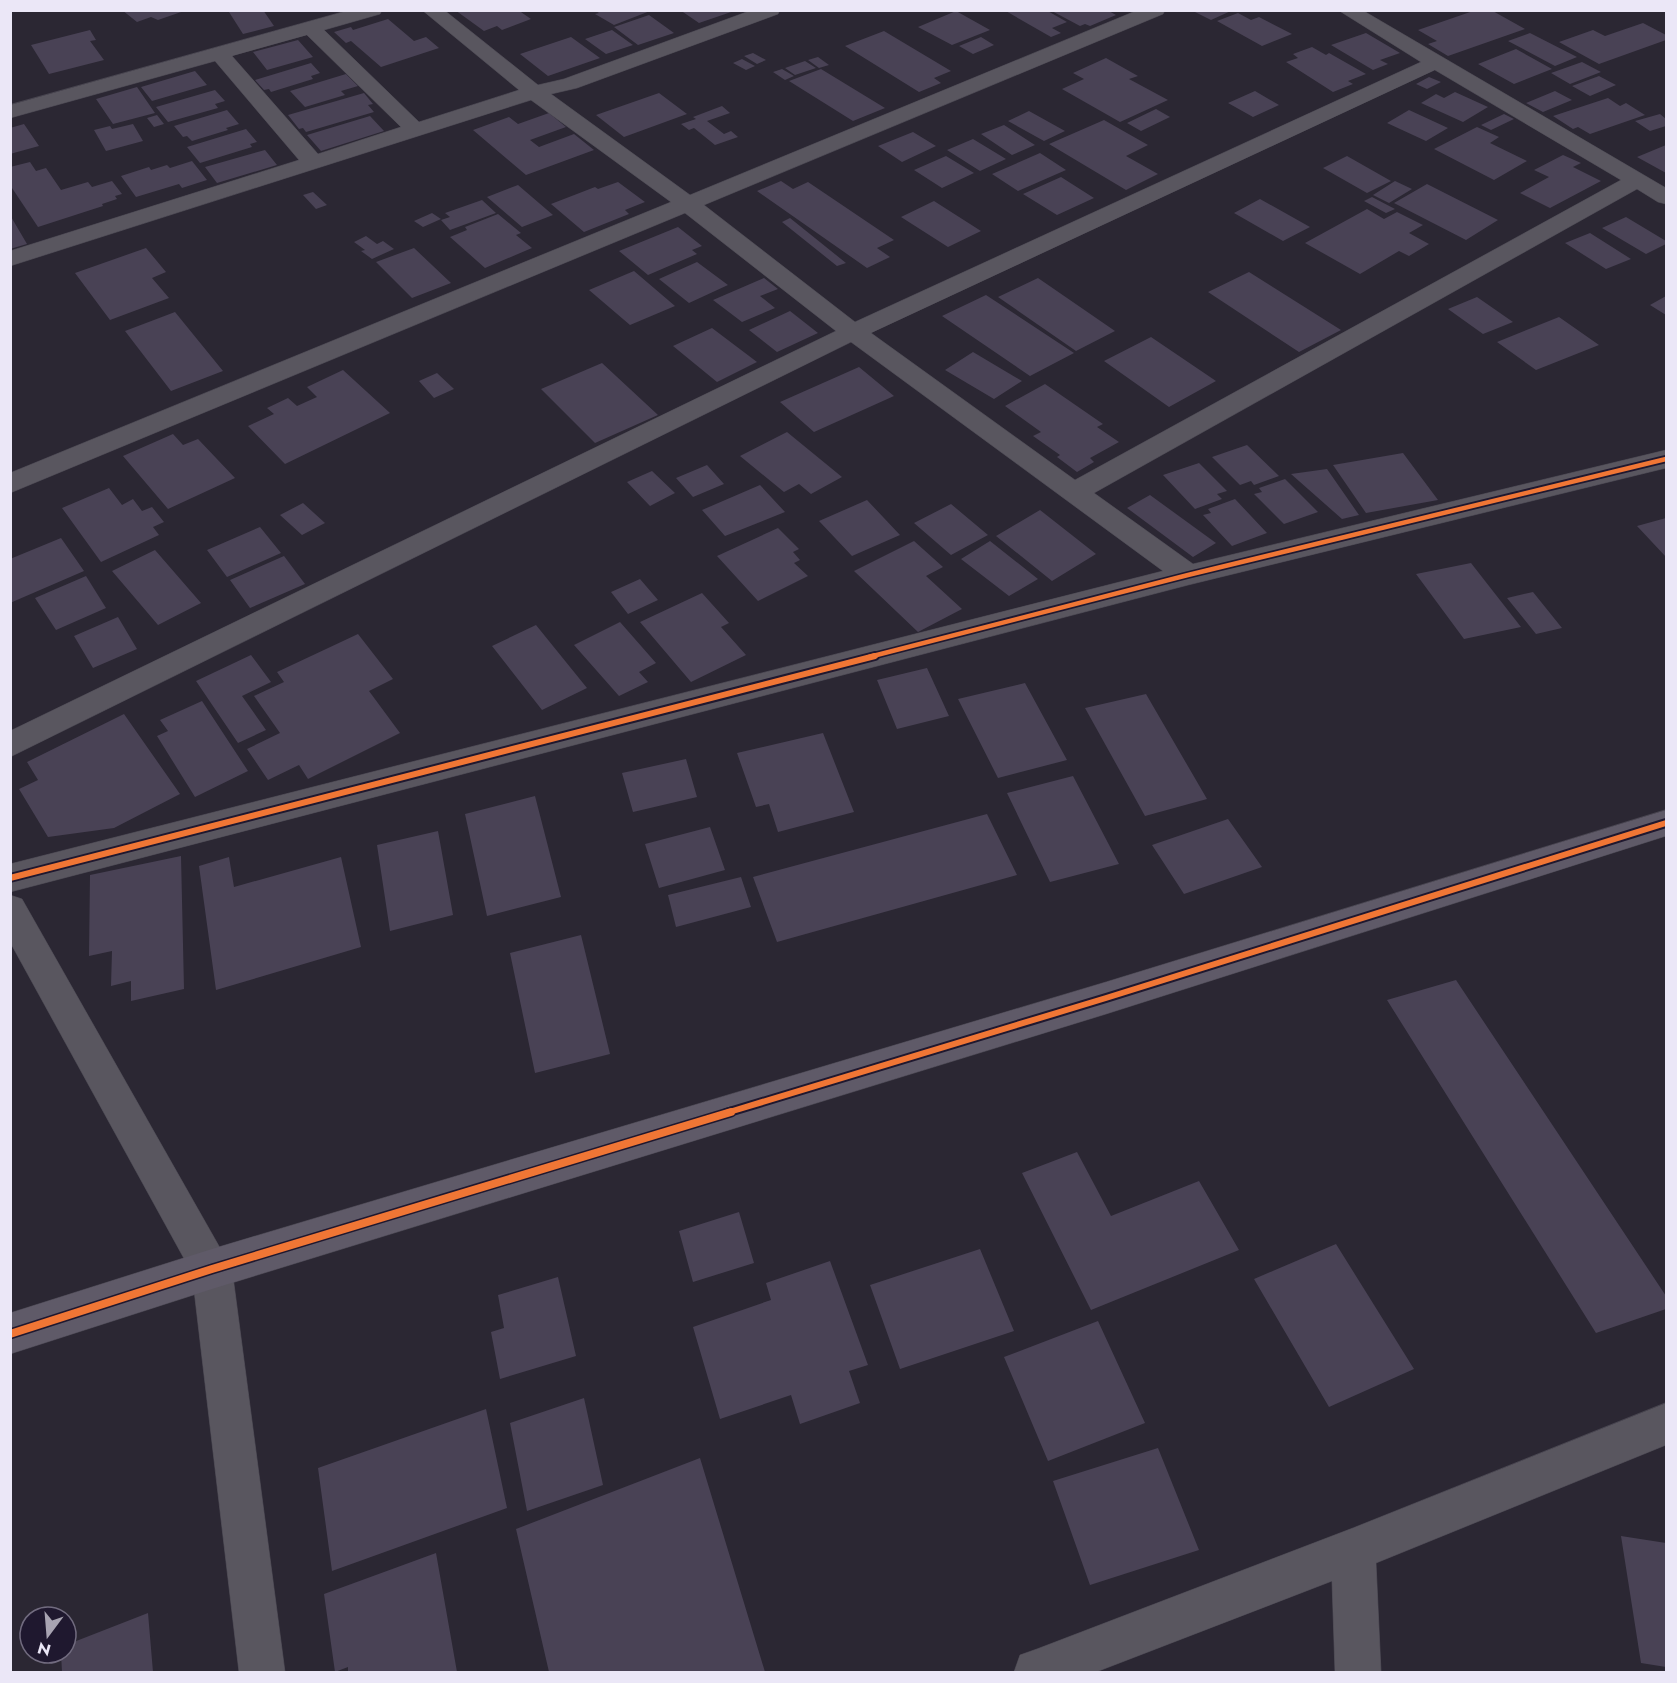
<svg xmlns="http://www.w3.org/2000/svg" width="1677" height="1683" font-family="Jost,sans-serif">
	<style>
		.building { fill: #494255 }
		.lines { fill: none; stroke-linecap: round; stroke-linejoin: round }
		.street-casing { stroke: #47444f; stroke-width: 1 }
		.secondary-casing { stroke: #47444f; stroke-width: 1 }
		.street { fill: #59565f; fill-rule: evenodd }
		.secondary { fill: #5f5a68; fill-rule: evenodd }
		.cycleway-far2-casing { stroke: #1f182f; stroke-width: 8 }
		.cycleway-far1-casing { stroke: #1f182f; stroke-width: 10 }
		.cycleway-casing { stroke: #1f182f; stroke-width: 11 }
		.cycleway-far2 { stroke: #f07635; stroke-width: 4.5 }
		.cycleway-far1 { stroke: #f07635; stroke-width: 6 }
		.cycleway { stroke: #f07635; stroke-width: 8 }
	</style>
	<rect width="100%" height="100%" fill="#2b2733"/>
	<path class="building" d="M122,10H184V11L158,20L151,17L137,22Z
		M234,10H263L274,26L243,34L229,12Z
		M455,10H518L531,19L502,30L497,26L484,31Z
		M594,10H650V11L614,25L595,14L599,13Z
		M680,10H734V11L699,23Z
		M1004,10H1046L1067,22L1052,28L1061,33L1051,37Z
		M1050,10H1107L1116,15L1090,26L1085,24L1080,26Z
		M1191,10H1233L1211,20Z
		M1476,10H1491L1525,29L1448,56L1428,44L1437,41L1418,30Z
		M956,11L990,30L952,45L918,27Z
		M1238,13L1251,20L1259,17L1292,34L1262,46L1217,21Z
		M649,15L674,33L638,45L614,27Z
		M388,19L414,41L426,37L439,48L381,67L351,41L346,43L334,32L351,27L353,30Z
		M1643,23L1666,35V40L1599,64L1559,42L1593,30L1605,36Z
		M90,30L96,40L90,41L104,60L49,74L31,45Z
		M612,30L633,45L606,54L585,39Z
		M884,31L951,71L934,78L941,83L919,92L845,46Z
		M1366,33L1400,53L1380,60L1388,64L1373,70L1331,45Z
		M1530,33L1577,57L1555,66L1508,41Z
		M571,37L600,58L548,76L520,54Z
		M981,37L994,45L973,54L959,46Z
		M298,40L313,57L267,70L253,52Z
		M1312,47L1326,55L1329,53L1366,74L1348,81L1353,84L1333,92L1286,62L1298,58L1293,54Z
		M1516,49L1552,69L1514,84L1478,64Z
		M753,53L766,60L757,64L744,56Z
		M818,57L829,65L819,68L808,60Z
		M1106,58L1138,76L1129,79L1168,100L1120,122L1062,89L1084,79L1073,73Z
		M742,59L755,66L746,70L733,63Z
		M805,61L816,68L795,75L785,68Z
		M1582,62L1601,72L1570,84L1551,73Z
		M311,63L320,73L311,76L313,79L271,92L269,89L264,90L255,80Z
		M782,69L794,76L785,80L773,72Z
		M821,69L885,108L853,121L789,81Z
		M195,71L207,85L152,101L141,87Z
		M346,74L358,86L341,91L345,95L305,107L290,91Z
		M1599,76L1616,85L1590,96L1572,86Z
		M1429,77L1441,82L1427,89L1416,84Z
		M137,87L155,113L113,124L96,99Z
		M215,90L225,101L215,104L218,108L168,122L156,107Z
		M1255,91L1279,105L1253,117L1228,103Z
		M1555,91L1572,100L1543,112L1526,103Z
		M1455,92L1488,107L1463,122L1421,103L1436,94L1444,98Z
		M364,93L373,104L368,105L374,112L306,132L303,128L299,129L288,115Z
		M659,93L687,114L624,137L596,115Z
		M1608,98L1620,106L1626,103L1645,115L1590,134L1578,127L1573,129L1553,116Z
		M722,106L730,113L707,121L724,134L731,131L738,137L715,145L694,128L689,130L681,124L696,119L693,117Z
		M1156,109L1170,117L1141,131L1127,123Z
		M227,110L239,124L226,128L228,130L192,141L187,136L183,137L174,126Z
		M1409,110L1448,128L1426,141L1387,123Z
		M1029,111L1065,131L1044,141L1008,121Z
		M549,113L566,127L530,140L539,147L574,134L594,150L526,175L473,130L509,117L518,124Z
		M1504,114L1514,119L1491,130L1481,125Z
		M1660,114L1666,119V126L1650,131L1635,121Z
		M157,115L164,124L154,127L147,118Z
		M370,116L384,131L321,151L307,135Z
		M1104,120L1148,145L1126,156L1158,174L1126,190L1049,144Z
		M24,124L39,146L10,154V128Z
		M133,124L143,141L106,151L94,130L110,126L112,129Z
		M1004,125L1035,145L1012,155L981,134Z
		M1477,127L1499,137L1490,143L1527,161L1494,180L1434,149Z
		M246,129L257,142L250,144L252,147L200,163L187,147Z
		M913,132L936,146L902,162L878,146Z
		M973,139L1006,159L980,171L947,150Z
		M1666,145V173L1637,157Z
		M265,150L277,165L217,183L205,167Z
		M1040,153L1066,170L1018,191L992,174Z
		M1563,155L1581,163L1573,167L1601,181L1550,208L1520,193L1549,177L1534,170Z
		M946,156L974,173L942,188L914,170Z
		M1347,156L1391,181L1367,193L1323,168Z
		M192,161L207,180L182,188L179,184L136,197L121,176L149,167L151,170L167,165L170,168Z
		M30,162L36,171L46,168L61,190L88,182L92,187L112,181L122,194L115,196L117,199L102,204L103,206L38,227L10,185V167Z
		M1061,177L1094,198L1057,215L1023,194Z
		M781,181L793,189L808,182L894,240L877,248L890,257L867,268L757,191Z
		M1395,181L1412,189L1389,203L1373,195Z
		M618,182L645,202L625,210L629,214L584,232L551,204L595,187L598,189Z
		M1427,184L1498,220L1466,240L1394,203Z
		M518,185L553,215L522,227L487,197Z
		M313,192L327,205L316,209L303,195Z
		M1372,197L1395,209L1386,213L1364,201Z
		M1260,199L1310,227L1283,241L1234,213Z
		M482,200L496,213L450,230L441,220L450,217L445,213Z
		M934,201L981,231L948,247L901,217Z
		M1367,209L1384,219L1397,212L1423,225L1409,233L1429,244L1409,256L1399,251L1360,274L1305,243Z
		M432,213L441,219L423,227L414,221Z
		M498,214L521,233L516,235L532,248L485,268L450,237L467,230L465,227Z
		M10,215L27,244L10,249Z
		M1626,217L1666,241V244L1646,254L1602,228Z
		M790,218L846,263L837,266L782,222Z
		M678,227L702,246L692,250L697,254L648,275L619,251Z
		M1590,233L1631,259L1606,269L1565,243Z
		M366,236L377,244L383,241L394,249L372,259L361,251L365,250L354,242Z
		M146,248L166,272L152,278L169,298L110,320L75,273Z
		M414,248L451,283L412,298L376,262Z
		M697,262L728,285L689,303L659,279Z
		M634,271L675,306L630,325L589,290Z
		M1249,272L1341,330L1299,352L1208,292Z
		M764,278L778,289L760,296L775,308L742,322L713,300Z
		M1038,278L1115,331L1076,351L998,297Z
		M986,295L1074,353L1030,376L942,316Z
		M1666,296V315L1650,305Z
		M1477,297L1513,322L1483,334L1448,309Z
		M790,311L818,333L777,352L749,330Z
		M175,312L223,371L171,391L125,331Z
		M1559,317L1599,345L1536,370L1497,342Z
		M712,328L757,362L717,382L673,346Z
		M1151,337L1216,381L1169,407L1104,361Z
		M973,352L1022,381L994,399L945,370Z
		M602,363L658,415L595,443L541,389Z
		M859,367L894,396L814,432L780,402Z
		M343,370L390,413L285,464L248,426L274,414L267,408L288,398L297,406L317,397L307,387Z
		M437,373L454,389L434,398L419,381Z
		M1045,384L1103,424L1097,427L1119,442L1090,458L1094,462L1077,472L1057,457L1060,455L1033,436L1041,432L1005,406Z
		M787,432L842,477L811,494L799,484L784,492L740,456Z
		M173,434L183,445L198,439L235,478L168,509L123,456Z
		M1247,445L1279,476L1254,485L1251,481L1240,485L1212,457Z
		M1403,453L1438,500L1366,513L1333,465Z
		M1199,463L1227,491L1217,494L1222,499L1195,509L1163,475Z
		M707,465L724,484L693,497L676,478Z
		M1327,469L1359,515L1342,519L1291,474Z
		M652,471L675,493L650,506L627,482Z
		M1285,479L1318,512L1284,524L1254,494L1262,492L1259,488Z
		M760,485L785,512L725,536L702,510Z
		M109,488L122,505L133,499L142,511L152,507L164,522L153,527L159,535L101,562L62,508Z
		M1150,495L1216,543L1193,557L1127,508Z
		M1235,499L1267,533L1232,546L1203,515L1211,513L1208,509Z
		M867,500L900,535L852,556L819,521Z
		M303,503L325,523L302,535L280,515Z
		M951,504L988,535L951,555L914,523Z
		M1040,510L1096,554L1052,581L996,536Z
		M1666,518V557L1637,526Z
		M260,527L281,553L227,577L207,550Z
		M778,528L799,549L793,552L800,560L794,563L808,576L758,601L717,556Z
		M61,538L84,571L10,603V559Z
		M914,541L943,567L926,576L962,609L918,632L854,571Z
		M990,541L1038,579L1009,596L961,559Z
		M155,550L201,603L158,625L112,571Z
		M284,556L305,584L250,608L230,580Z
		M1471,563L1521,627L1464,639L1416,574Z
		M86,576L106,608L56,630L35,598Z
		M640,579L658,600L628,614L611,592Z
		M1533,592L1562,628L1536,634L1507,598Z
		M702,593L729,623L721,627L746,655L691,682L640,622Z
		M118,617L137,649L93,668L74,636Z
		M620,622L656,663L639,672L648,682L619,696L574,645Z
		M536,625L587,688L542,710L492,646Z
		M358,634L393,679L369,691L400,733L308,779L299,765L268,780L247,749L280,733L254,696L284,682L277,672Z
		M251,655L271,682L242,696L266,730L238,743L196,681Z
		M927,668L949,716L897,729L877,680Z
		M1025,683L1067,760L998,778L958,699Z
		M1146,694L1207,799L1145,816L1085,708Z
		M202,701L248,771L195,797L157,736L168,731L160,720Z
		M124,714L180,794L114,828L48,837L19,789L38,780L27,762Z
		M823,733L854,812L778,832L769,804L756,807L737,753Z
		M686,759L697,797L633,812L622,773Z
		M1073,776L1119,864L1050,882L1007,793Z
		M535,796L561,897L487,916L465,814Z
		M987,814L1017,875L777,942L753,877Z
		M1228,819L1262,867L1184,894L1152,845Z
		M710,827L725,870L659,888L645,844Z
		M438,831L453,915L390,931L377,845Z
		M181,856L184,989L131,1001V981L111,986L112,951L89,956L90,875Z
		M229,857L234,887L341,857L361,947L216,990L199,866Z
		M741,877L751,907L676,927L668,895Z
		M581,935L610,1054L535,1073L510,953Z
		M1456,980L1666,1296V1309L1596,1333L1387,1000Z
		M1077,1152L1111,1216L1199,1181L1239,1250L1091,1310L1022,1173Z
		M739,1212L754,1263L693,1282L679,1231Z
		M1336,1244L1414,1369L1329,1407L1254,1279Z
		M980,1249L1014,1331L900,1369L870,1285Z
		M830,1261L868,1365L849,1371L860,1403L800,1424L791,1395L720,1419L693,1327L771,1300L766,1283Z
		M558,1277L576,1356L500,1379L491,1332L504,1328L498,1295Z
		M1098,1321L1145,1423L1048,1461L1004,1357Z
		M584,1398L603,1485L527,1511L510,1423Z
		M486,1409L507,1508L332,1571L318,1468Z
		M1158,1448L1199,1550L1090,1585L1053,1481Z
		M700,1458L765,1672H549L516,1529Z
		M1621,1536L1666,1543V1667L1641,1663Z
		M436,1553L457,1672H348V1667L335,1672L324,1594Z
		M148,1613L153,1672H62L61,1653H66V1645Z"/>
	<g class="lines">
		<defs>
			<path id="street" d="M350,10H382L380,14L324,30L419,122L519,90L422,10H444L538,85L564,79L752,10H780L778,14L577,88L551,94L690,195L1138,10H1165L1163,14L704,205L855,322L1421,62L1338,10H1362L1666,188V204L1658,202L1637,189L1094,493L1193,564L1666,450V468L1188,585L10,892V864L1163,571L851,342L10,757V731L836,331L685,213L10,493V473L671,202L531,100L10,266V251L299,160L215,61L10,118V105ZM307,35L401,127L318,154L232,56ZM1435,70L1621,180L1075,480L871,333Z
				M10,895L22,899L232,1269L285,1672H239L192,1273L10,942Z
				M1666,1403V1445L1376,1563L1381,1672H1335L1332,1581L1096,1672H1014L1020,1655L1037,1649L1353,1528Z"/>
			<path id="secondary" d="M1666,810V836L1106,1014L212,1289L10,1354V1313L212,1249L1106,982Z"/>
		</defs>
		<use href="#street" class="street-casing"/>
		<use href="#secondary" class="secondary-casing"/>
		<use href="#street" class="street"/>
		<use href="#secondary" class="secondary"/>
		<defs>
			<path id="cycleway-far2" d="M869,657L1188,575L1666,459"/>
			<path id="cycleway-far1" d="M10,878L875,656
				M726,1113L1106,998L1666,823"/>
			<path id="cycleway" d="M10,1334L212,1269L731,1112"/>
		</defs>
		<use href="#cycleway-far2" class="cycleway-far2-casing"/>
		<use href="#cycleway-far1" class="cycleway-far1-casing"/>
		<use href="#cycleway" class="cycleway-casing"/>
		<use href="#cycleway-far2" class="cycleway-far2"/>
		<use href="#cycleway-far1" class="cycleway-far1"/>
		<use href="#cycleway" class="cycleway"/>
	</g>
	<rect width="1677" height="1683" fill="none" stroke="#ebe7f7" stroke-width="24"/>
	<g transform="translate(48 1635) rotate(196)"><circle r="28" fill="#1f182f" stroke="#716b7f" stroke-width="1.5"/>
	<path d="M0-4.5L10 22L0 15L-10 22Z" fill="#a8a4b2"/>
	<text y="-9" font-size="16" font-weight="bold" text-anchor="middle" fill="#ebe7f7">N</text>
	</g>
</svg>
